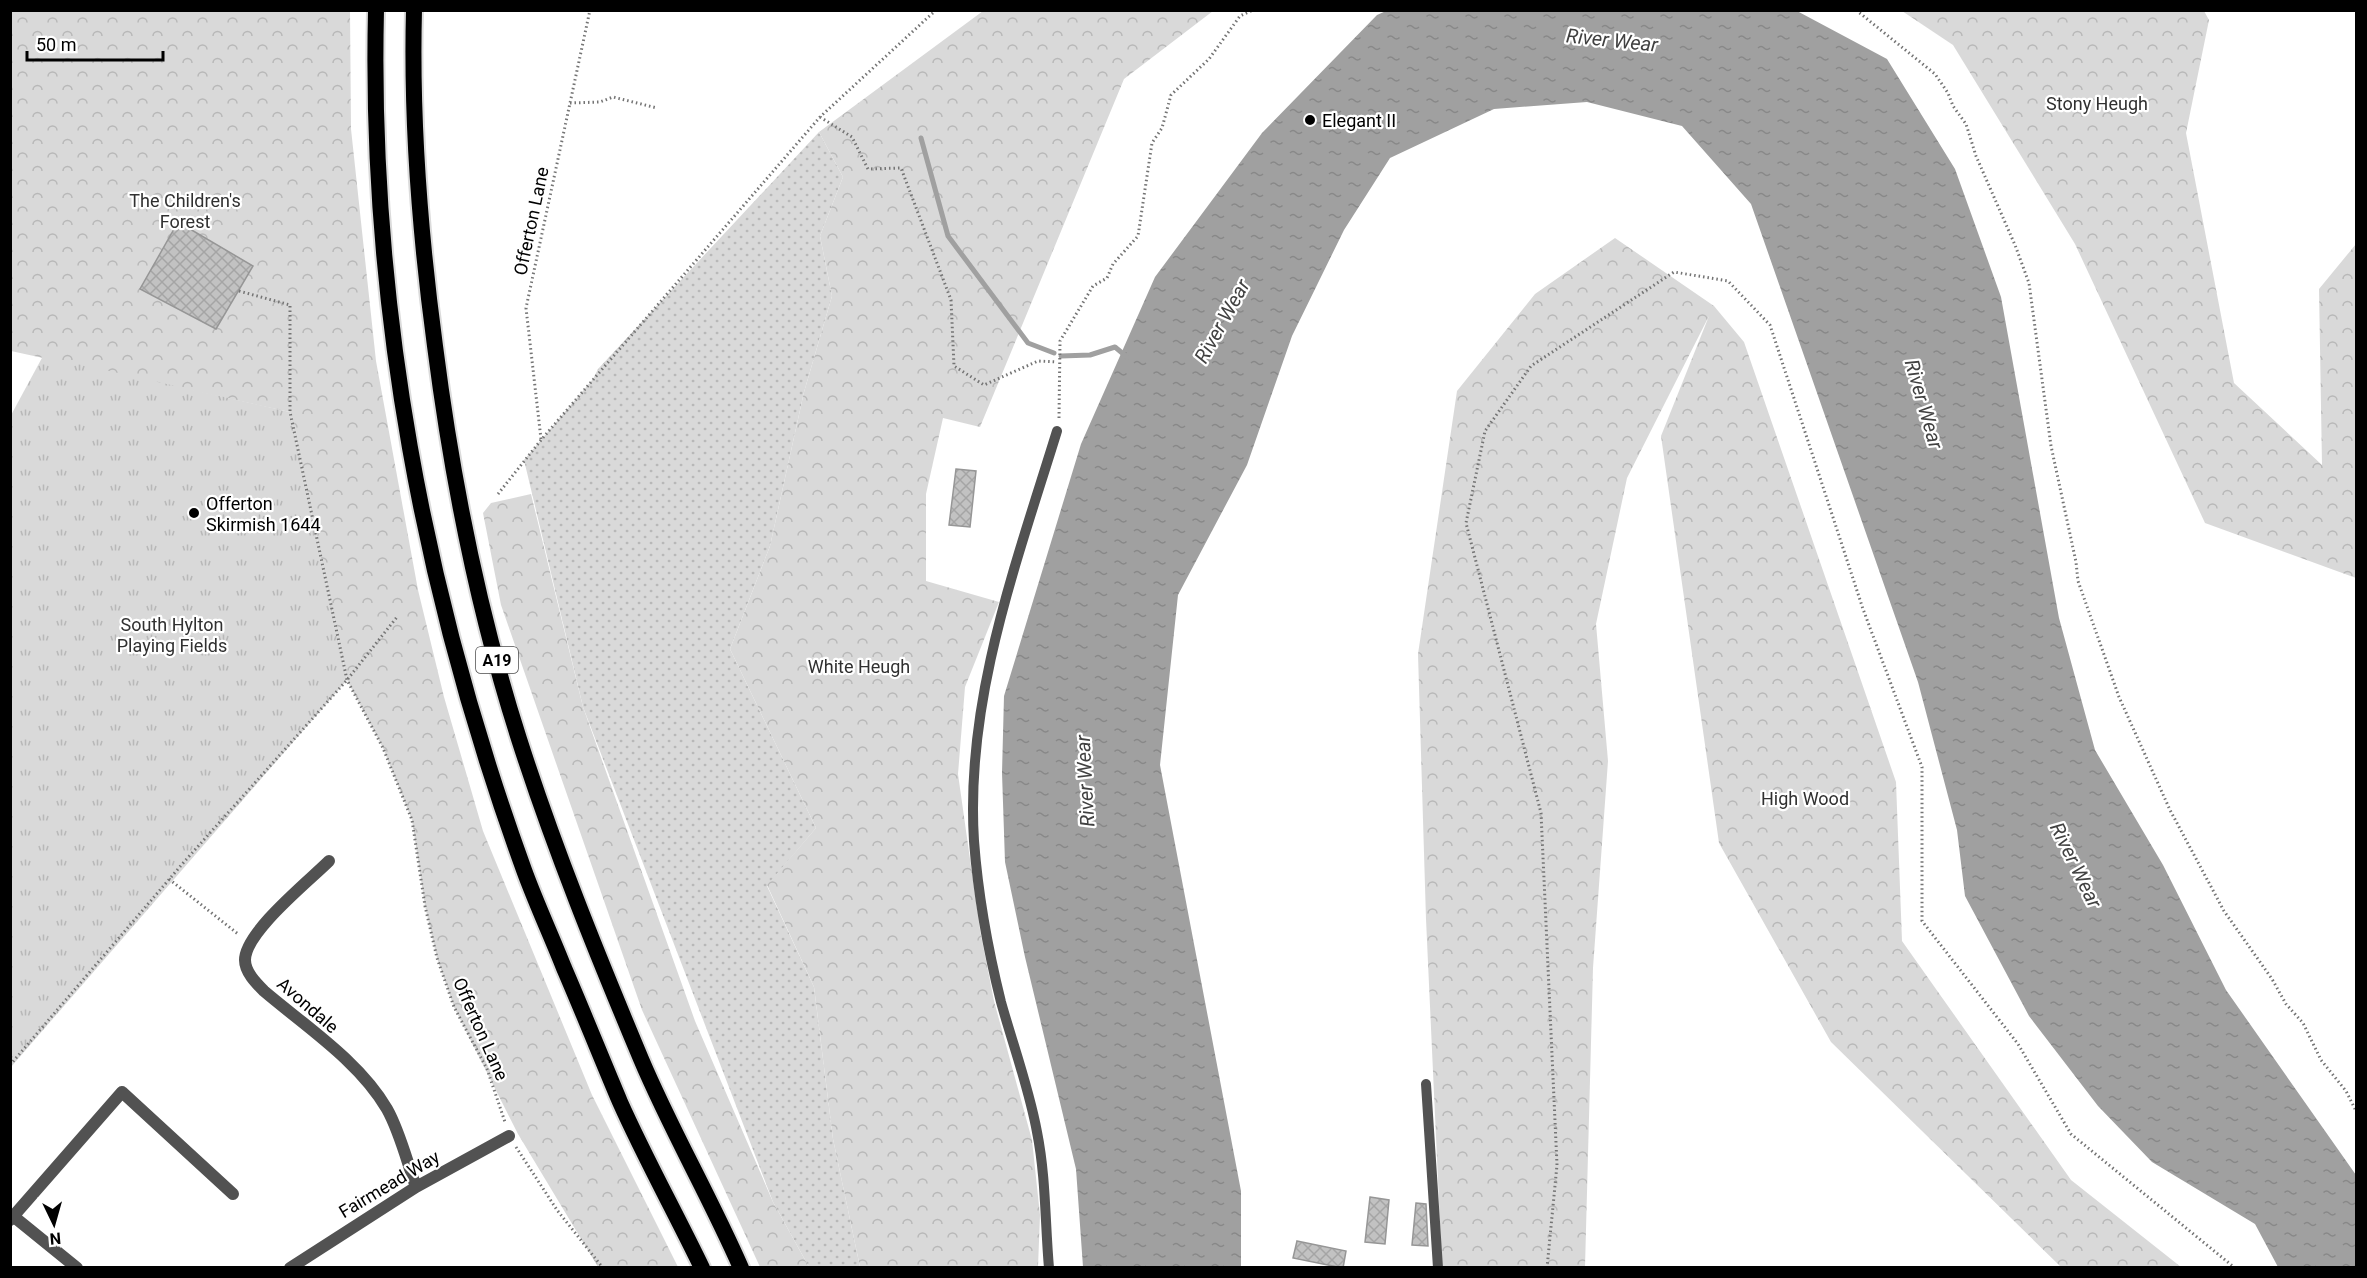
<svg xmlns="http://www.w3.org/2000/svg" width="2367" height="1278" font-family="Roboto,sans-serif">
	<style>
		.grass { fill: url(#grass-dots) }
		.forest { fill: url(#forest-crowns) }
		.park { fill: url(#park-tufts) }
		.water { fill: url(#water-ripples) }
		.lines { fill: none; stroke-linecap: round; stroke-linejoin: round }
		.stream { stroke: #a0a0a0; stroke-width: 5 }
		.building { fill: url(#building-cross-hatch); stroke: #969696; stroke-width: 1.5 }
		.trunk-casing { stroke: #dbdbdb; stroke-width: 20 }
		.path { stroke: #747474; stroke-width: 3; stroke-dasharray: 1.5 3; stroke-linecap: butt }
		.service { stroke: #525252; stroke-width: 10 }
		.minor { stroke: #525252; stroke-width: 12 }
		.trunk { stroke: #000; stroke-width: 16 }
		.poi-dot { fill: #000; stroke: #fff; stroke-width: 2 }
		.labels { text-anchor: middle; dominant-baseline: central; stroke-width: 4.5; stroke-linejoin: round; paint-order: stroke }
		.shield { fill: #fff; stroke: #4c4c4c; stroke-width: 1.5 }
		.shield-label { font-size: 16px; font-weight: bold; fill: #000 }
		.park-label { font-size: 18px; fill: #303030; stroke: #fff }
		.poi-label { font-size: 18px; fill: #000; stroke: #fff; text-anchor: start }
		.street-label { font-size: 18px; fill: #000; stroke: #fff }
		.water-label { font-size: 20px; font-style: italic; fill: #414141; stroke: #fff }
	</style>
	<defs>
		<pattern id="grass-dots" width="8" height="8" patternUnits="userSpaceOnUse" patternTransform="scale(1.5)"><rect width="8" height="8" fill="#d9d9d9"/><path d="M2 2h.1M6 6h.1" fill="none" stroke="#b8b8b8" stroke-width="1.8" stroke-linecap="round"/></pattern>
		<pattern id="forest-crowns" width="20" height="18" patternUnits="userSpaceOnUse" patternTransform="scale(1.5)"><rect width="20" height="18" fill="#d9d9d9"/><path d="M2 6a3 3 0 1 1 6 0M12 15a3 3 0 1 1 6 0" fill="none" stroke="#b8b8b8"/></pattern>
		<pattern id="park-tufts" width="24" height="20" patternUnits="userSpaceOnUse" patternTransform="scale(1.5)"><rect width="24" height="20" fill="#d9d9d9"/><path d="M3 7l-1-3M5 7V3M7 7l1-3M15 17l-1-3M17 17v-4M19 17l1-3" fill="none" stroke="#b8b8b8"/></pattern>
		<pattern id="water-ripples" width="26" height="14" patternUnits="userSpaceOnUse" patternTransform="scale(1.5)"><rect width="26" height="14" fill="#a0a0a0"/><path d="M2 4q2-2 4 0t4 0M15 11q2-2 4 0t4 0" fill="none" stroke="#888"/></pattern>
		<pattern id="building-cross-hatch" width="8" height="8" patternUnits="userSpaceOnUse" patternTransform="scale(1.5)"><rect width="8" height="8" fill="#c2c2c2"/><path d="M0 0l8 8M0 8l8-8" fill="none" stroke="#a5a5a5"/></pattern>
	</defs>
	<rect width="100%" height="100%" fill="#fff"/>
	<path class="grass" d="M819,132L843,177L820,236L832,296L804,392L770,546L730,649L816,828L767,886L814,987L833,1139L860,1267H809L773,1202L583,707L524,460L593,379L598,369Z"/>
	<path class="forest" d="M10,11H350L351,129L376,361L418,590L444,697L483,831L592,1095L678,1267H598L518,1134L454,1007L437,958L425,906L412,820L383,748L347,680L290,412L11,351Z
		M983,11H1213L1124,79L980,427L943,418L926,494V581L999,602L965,687L958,774L980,930L994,1001L1032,1140L1040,1215L1038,1267H860L833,1139L814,987L767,885L816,828L730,649L770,546L804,392L832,296L820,236L843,177L819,132Z
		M1902,11H2204L2209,20L2186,133L2234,383L2322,465L2319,289L2356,244V578L2205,523L2075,244L1953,45Z
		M1615,238L1714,306L1744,342L1896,782L1902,941L2071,1180L2181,1267H2061L1831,1042L1719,843L1661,436L1709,316L1627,478L1596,624L1608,761L1593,968L1585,1267L1442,1268L1426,919L1418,654L1457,391L1535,294Z
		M531,494L583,707L695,1021L773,1202L809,1267H760L642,1010L501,605L483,513L491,503Z"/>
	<path class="park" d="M43,356L290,412L347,680L11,1067L10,417Z"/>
	<path class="water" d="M1386,11H1797L1887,59L1955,169L2001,297L2059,618L2095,750L2163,865L2226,990L2356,1175V1267H2278L2255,1224L2152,1162L2098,1106L2029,1016L1965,896L1957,830L1918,682L1751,204L1682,126L1587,102L1494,109L1390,158L1344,230L1292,336L1247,465L1178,595L1160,765L1241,1191V1267H1083L1076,1169L1025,957L1005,862L1002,773L1004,696L1081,444L1155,277L1262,133L1377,15Z"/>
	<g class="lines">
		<path class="stream" d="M921,138L948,236L1028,343L1054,353
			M1061,356L1090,355L1115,347L1127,357"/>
	</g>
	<path class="building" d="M178,222L253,266L216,329L140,289Z
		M956,469L976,471L970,527L949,525Z
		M1370,1197L1389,1200L1385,1244L1365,1242Z
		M1416,1203L1426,1204L1428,1246L1412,1245Z
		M1297,1241L1346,1251L1343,1268L1293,1258Z"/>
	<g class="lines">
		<defs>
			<path id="trunk" d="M376,10C369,304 424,595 524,870C536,903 551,935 564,968C583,1012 601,1057 620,1102C645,1158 675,1212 702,1268
				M414,10C411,123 420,235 435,346C452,479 478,611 519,739C554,848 597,954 641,1059C671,1130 710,1197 741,1268"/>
		</defs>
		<use href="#trunk" class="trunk-casing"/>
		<path class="path" d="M1856,10L1935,74L1948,93L1953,106L1966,124L1976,156L2015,245L2029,283L2051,446L2076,562L2078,581L2119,697L2170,810L2224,911L2272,979L2286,1004L2303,1023L2321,1060L2346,1091L2356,1111
			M570,103L600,102L613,97L657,108
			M820,117L852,137L868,169L901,168L951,300L954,366L984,385L1038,361L1057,362
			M239,291L290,305V412L347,680L383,748L412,820L425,906L437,958L454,1007L487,1069L505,1122
			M1059,418L1060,341L1093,286L1107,278L1113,264L1138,236L1152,143L1162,128L1171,95L1209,59L1240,16L1253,10
			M541,439L526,308L590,10
			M498,494L541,440L820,117L936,10
			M169,879L238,934
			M10,1065L184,862L347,680L397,617
			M516,1147L557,1210L603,1268
			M1547,1268L1557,1165L1541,813L1466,523L1485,431L1531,366L1674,272L1728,281L1770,325L1863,609L1922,767V921L2018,1044L2071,1134L2235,1268"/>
		<path class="service" d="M1426,1084L1438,1268
			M1049,1268C1045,1223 1046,1177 1037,1132C1029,1088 1013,1045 1001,1002C988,950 978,894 974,841C965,700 1016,564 1057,431"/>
		<path class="minor" d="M329,861C309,881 245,932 245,960C245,972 256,983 264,991C305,1026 359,1061 387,1109C400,1132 407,1162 416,1187
			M13,1216L77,1268
			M10,1220L122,1092L233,1194
			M290,1268L416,1187L509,1136"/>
		<use href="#trunk" class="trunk"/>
	</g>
	<g class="poi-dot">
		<circle cx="1310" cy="120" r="6"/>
		<circle cx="194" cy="513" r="6"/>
	</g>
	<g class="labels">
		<rect class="shield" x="476" y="647" width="42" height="26" rx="4.5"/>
		<g class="shield-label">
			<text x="497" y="660">A19</text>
		</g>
		<g class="park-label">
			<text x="2097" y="103">Stony Heugh</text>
			<text x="185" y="200">The Children's<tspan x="185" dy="21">Forest</tspan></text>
			<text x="172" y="624">South Hylton<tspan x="172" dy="21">Playing Fields</tspan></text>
			<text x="859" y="666">White Heugh</text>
			<text x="1805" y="798">High Wood</text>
		</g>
		<g class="poi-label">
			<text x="1322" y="120">Elegant II</text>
			<text x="206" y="503">Offerton<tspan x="206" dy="21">Skirmish 1644</tspan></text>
		</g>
		<g class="street-label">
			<text transform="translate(531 221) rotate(-78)">Offerton Lane</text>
			<text transform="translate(308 1005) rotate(41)">Avondale</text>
			<text transform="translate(481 1029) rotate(66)">Offerton Lane</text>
			<text transform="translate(389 1184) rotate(-31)">Fairmead Way</text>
		</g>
		<g class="water-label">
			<text transform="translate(1612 40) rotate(6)">River Wear</text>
			<text transform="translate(1222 321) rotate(-61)">River Wear</text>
			<text transform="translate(1924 404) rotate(74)">River Wear</text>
			<text transform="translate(1085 781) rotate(-93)">River Wear</text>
			<text transform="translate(2076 865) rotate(64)">River Wear</text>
		</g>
	</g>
	<rect width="2367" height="1278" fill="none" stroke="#000000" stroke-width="24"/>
	<g transform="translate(54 1224) rotate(175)" stroke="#ffffff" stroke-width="4.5" paint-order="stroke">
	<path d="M0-4.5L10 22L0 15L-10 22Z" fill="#000000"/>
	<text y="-9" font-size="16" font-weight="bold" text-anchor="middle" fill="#000000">N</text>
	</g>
	<path d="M27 51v9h136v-9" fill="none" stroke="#000000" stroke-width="3"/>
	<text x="36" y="51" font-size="18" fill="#000000" stroke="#ffffff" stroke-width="4.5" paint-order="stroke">50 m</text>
</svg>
